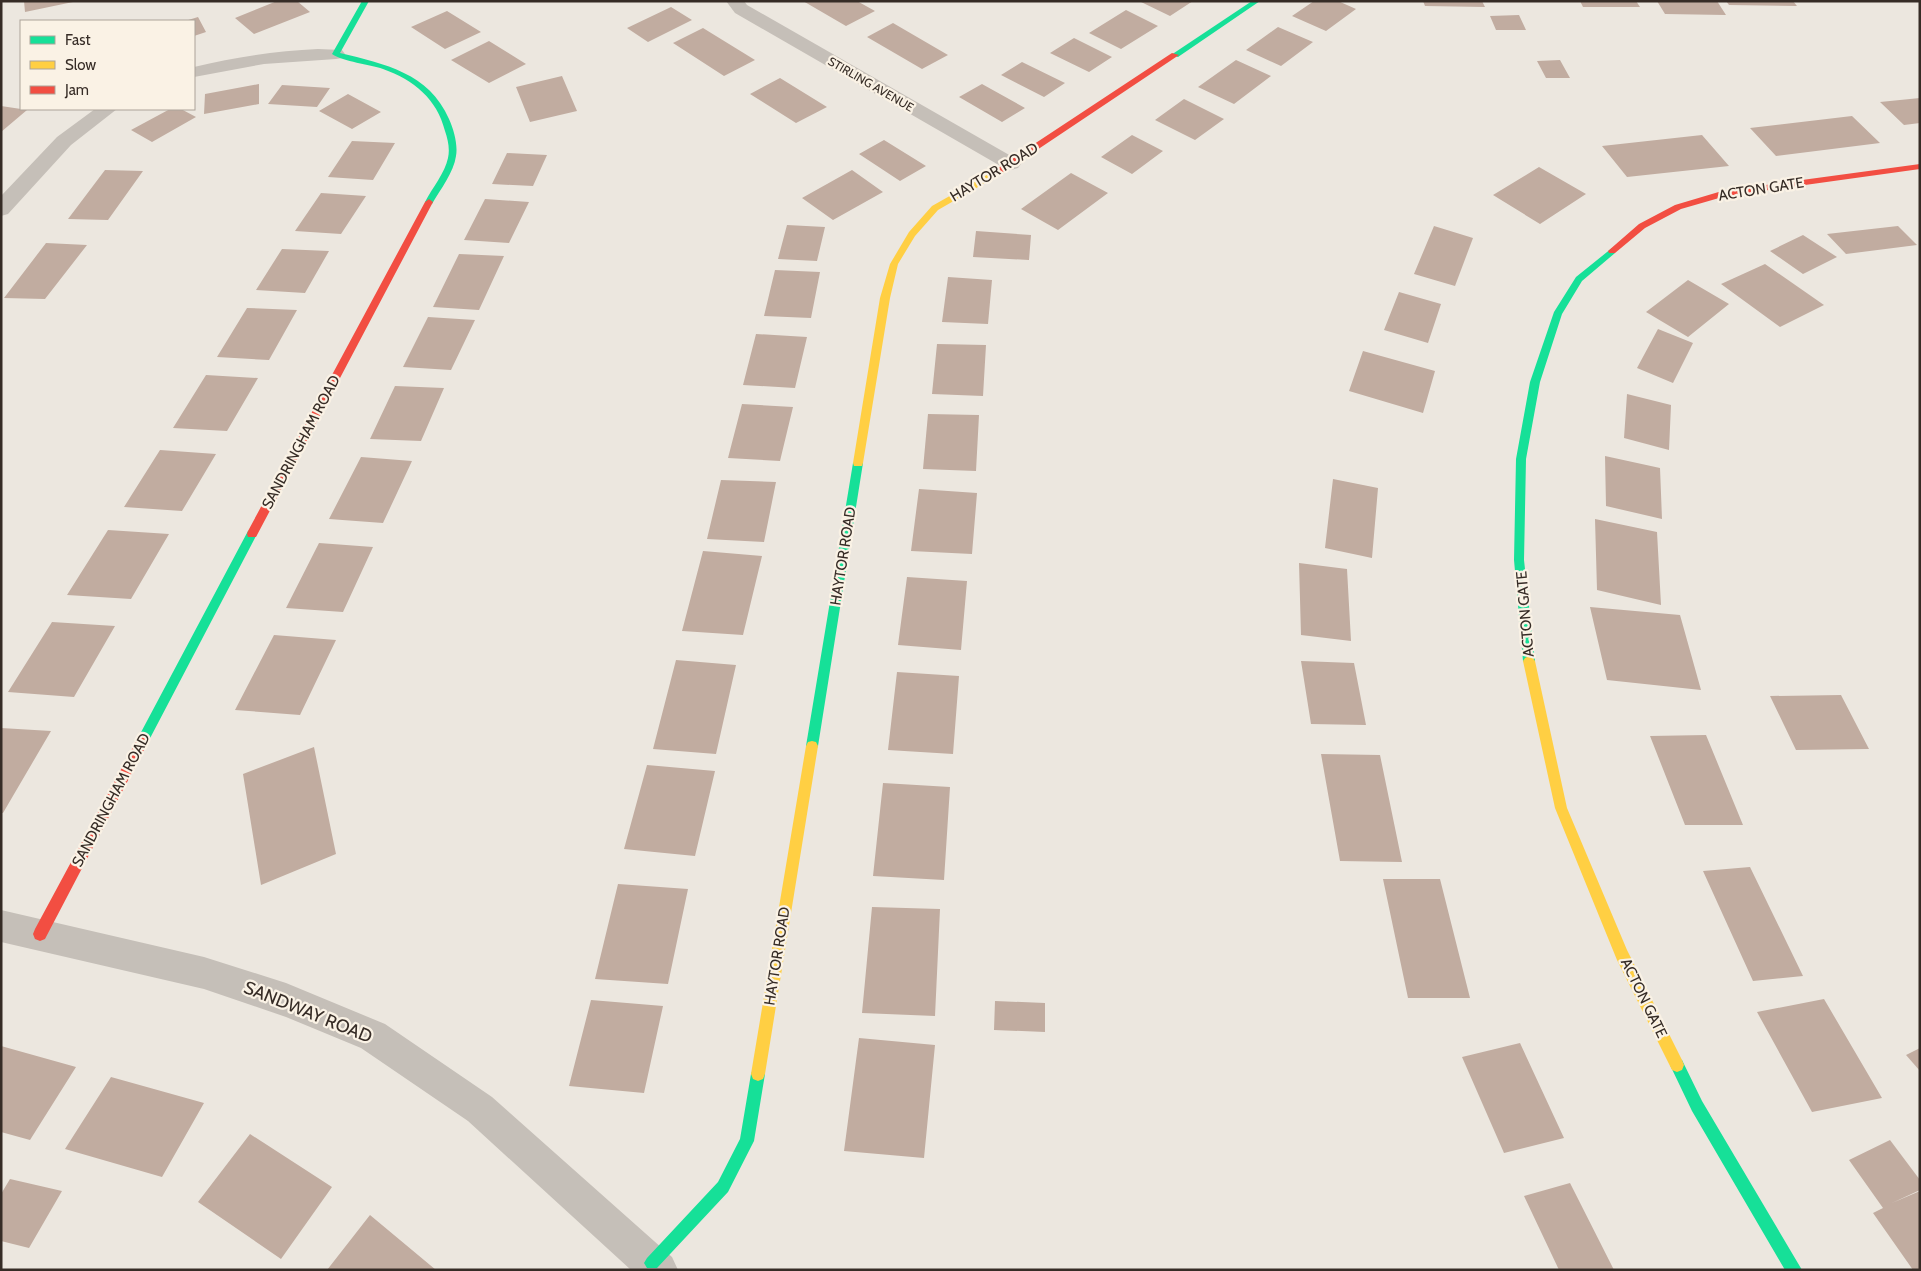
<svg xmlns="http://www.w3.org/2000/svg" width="1921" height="1271" font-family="Cabin,sans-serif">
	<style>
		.building { fill: #c1aca0 }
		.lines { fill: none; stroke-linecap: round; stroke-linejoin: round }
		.street { fill: #c5bfb8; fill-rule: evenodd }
		.fast { fill: #16e098; fill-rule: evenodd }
		.slow { fill: #ffcf43; fill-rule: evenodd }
		.jam { fill: #f24e42; fill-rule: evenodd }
		.labels { text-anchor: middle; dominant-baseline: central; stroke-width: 4.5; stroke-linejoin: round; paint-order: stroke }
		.far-street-label { font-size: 12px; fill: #362c26; stroke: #faf2e5 }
		.street-label { font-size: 15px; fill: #362c26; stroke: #faf2e5 }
		.near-street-label { font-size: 18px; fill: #362c26; stroke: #faf2e5 }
	</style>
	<rect width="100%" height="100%" fill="#ece7df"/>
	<path class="building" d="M24,1H73V2L25,12Z
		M277,1H297L310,12L254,34L235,18Z
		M803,1H857L875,11L846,26Z
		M1139,1H1193L1170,16Z
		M1314,1H1338L1356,9L1326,31L1292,16Z
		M1423,1H1482L1485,7L1425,6Z
		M1580,1H1636L1640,7H1583Z
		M1657,1H1717L1726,15L1665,14Z
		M1726,1H1793L1797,6L1729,5Z
		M671,7L692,20L648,42L627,28Z
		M1126,10L1158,26L1121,49L1089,33Z
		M447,11L481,32L445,49L411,27Z
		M1519,15L1526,30H1496L1490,16Z
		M198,17L206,32L194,36V21H185Z
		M893,23L948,55L922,69L867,37Z
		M1278,27L1313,42L1281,66L1246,50Z
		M703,28L755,60L724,76L673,43Z
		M1074,38L1112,57L1089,72L1050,53Z
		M489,41L526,64L489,83L451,60Z
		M1236,60L1271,76L1234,104L1198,87Z
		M1560,60L1570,78H1546L1537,61Z
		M1022,62L1065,83L1044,97L1001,75Z
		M562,76L577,111L530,122L516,87Z
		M780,78L827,107L796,123L750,94Z
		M259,84V104L204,114L205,94Z
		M982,84L1025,108L1002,122L959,97Z
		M282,85L330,88L317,107L268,104Z
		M348,94L381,112L352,129L319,111Z
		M1920,98V123L1904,125L1880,102Z
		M1184,99L1224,119L1195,140L1155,120Z
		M1,106L21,109L27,110L1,132Z
		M170,109H181L196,117L152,142L131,130Z
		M1852,116L1880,143L1776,156L1750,128Z
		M1132,135L1163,151L1132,174L1101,157Z
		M1702,135L1729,166L1627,177L1602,146Z
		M884,140L926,166L900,181L859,154Z
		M352,141L395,143L373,180L328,177Z
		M507,153L547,155L533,186L492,184Z
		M1539,167L1586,194L1540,224L1493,195Z
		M105,170L143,171L108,220L68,219Z
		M852,170L883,192L833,220L802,198Z
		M1071,173L1108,193L1058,230L1021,209Z
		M321,193L366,196L341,234L295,231Z
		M485,199L529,202L509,243L464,240Z
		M787,225L825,227L817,261L778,259Z
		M1434,226L1473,238L1455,286L1414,274Z
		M1898,226L1917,245L1846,254L1827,234Z
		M976,231L1031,235L1029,260L973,257Z
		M1803,235L1837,257L1803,274L1770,251Z
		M46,243L87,245L45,299L4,298Z
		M282,249L329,251L305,293L256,290Z
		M459,254L504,256L479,310L433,307Z
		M1765,264L1824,305L1780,327L1721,284Z
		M775,270L820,272L811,318L764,316Z
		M948,277L992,280L988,324L942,322Z
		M1688,280L1729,304L1688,337L1646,312Z
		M1399,292L1441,304L1428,343L1384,330Z
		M247,308L297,310L269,360L217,357Z
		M428,317L475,320L451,370L403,367Z
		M1658,329L1693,343L1673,383L1637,368Z
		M756,334L807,337L795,388L743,385Z
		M937,344L986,345L983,396L932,394Z
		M1363,351L1435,371L1423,413L1349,391Z
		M206,375L258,378L227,431L173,428Z
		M395,386L444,388L421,441L370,439Z
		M1627,394L1671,405L1669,450L1624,438Z
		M742,404L793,407L780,461L728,458Z
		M928,414L979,415L976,471L923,469Z
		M160,450L216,454L182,511L124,507Z
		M1605,456L1660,468L1662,519L1606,506Z
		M361,457L412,461L383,523L329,519Z
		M1333,479L1378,488L1372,558L1325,548Z
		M721,480L776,482L764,542L707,539Z
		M919,489L977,493L972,554L911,551Z
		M1595,519L1657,532L1661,605L1597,590Z
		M108,530L169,534L131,599L67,595Z
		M319,543L373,547L343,612L286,608Z
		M703,551L762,556L743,635L682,631Z
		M1299,563L1347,569L1351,641L1301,635Z
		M907,577L967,581L961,650L898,645Z
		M1590,607L1680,615L1701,690L1607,680Z
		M52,622L115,626L74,697L8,692Z
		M274,635L336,640L300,715L235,710Z
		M676,660L736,665L716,754L653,749Z
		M1301,661L1354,663L1366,725L1311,724Z
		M897,672L959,676L953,754L888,750Z
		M1841,695L1869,749L1796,750L1770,696Z
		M1,728L51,731L3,813H1Z
		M1706,735L1743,825H1685L1650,736Z
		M314,747L336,854L261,885L243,774Z
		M1321,754L1380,755L1402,862L1340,861Z
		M647,765L715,771L695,856L624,849Z
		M883,783L950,787L944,880L873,876Z
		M1750,867L1803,976L1753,981L1703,871Z
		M1383,879H1440L1470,998H1408Z
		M618,884L688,889L668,984L595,979Z
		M872,907L940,909L935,1016L862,1013Z
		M1824,999L1882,1098L1812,1112L1757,1012Z
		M591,1000L663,1006L644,1093L569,1086Z
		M995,1001L1045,1003V1032L994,1030Z
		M859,1038L935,1045L924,1158L844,1151Z
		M1520,1043L1564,1138L1504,1153L1462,1057Z
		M1,1046L76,1067L30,1140L1,1132Z
		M1920,1048V1071L1906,1055Z
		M111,1077L204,1103L162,1177L65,1149Z
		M250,1134L332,1187L281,1259L198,1202Z
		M1890,1140L1920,1180V1190L1892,1203L1920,1191V1270H1913L1873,1213L1883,1208L1849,1160Z
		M10,1179L62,1191L29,1248L1,1241V1194Z
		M1570,1183L1614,1270H1559L1524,1196Z
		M370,1215L436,1270H327Z"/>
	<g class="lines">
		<path class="street" d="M726,1H744L747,5L1018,160L1021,164L1018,168L1011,170L1004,168L735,13Z
			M318,49L342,50L345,54L342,58L336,59L264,64L194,77V67C235,57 276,51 318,49Z
			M95,109H117L71,145L8,214L1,216V196L57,137Z
			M1,910L204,957L286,983L385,1024L492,1097L672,1257L678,1270H631L468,1121L361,1048L286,1017L204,989L1,942Z"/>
		<path class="fast" d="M362,1H369L340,53C385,64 429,73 449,119C454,130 458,145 456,156C454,172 440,190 432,204L429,205L425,202C432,188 445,173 448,158C450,149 448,140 445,131C437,99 414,80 383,69C369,64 344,62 332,54Z
			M1252,1H1260L1178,57L1171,55Z
			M1612,248L1615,249V253L1582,281L1562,314L1540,382L1526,459L1524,560L1535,661L1533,664L1529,666L1525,664L1523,661L1514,560L1516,459L1530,382L1554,312L1576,277Z
			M858,459L863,463L818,746L816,750L812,751L808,750L806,746L853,463Z
			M252,530L257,534L147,744L143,745L139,744L137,740L139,736L248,531Z
			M1677,1058L1682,1060L1702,1101L1802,1270H1785L1692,1111L1670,1065L1672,1060Z
			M758,1067L763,1069L765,1074L754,1141L728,1192L657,1268H647L644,1263L647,1258L718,1182L740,1139L751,1074L753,1069Z"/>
		<path class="slow" d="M1001,167L1005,170L1004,172L938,210L915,236L898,264L890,298L863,463L862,466H854L853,463L880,298L890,264L909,232L932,206Z
			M1529,656L1533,658L1535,661L1567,808L1627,950L1682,1060L1684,1065L1682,1070L1677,1072L1672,1070L1617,960L1555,808L1523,661L1525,658Z
			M812,741L816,742L818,746L765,1074L763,1079L758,1081L753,1079L751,1074L806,746L808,742Z"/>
		<path class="jam" d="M1172,53L1179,55L1004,172H998V168Z
			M1920,164V169L1726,196L1681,209L1645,228L1615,253H1609L1608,251L1639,224L1675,205L1722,191Z
			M429,199L433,202L256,537H248L247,534L248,531L425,202Z
			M143,735L147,736L149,740L147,744L45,939L40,941L35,939L33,934L35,929L139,736Z"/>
	</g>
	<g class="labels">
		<g class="far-street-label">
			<text transform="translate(871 84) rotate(30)">STIRLING AVENUE</text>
		</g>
		<g class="street-label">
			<text transform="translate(994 172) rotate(-31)">HAYTOR ROAD</text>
			<text transform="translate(1761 189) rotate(-9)">ACTON GATE</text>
			<text transform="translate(301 442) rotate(-62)">SANDRINGHAM ROAD</text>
			<text transform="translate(843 556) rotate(-81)">HAYTOR ROAD</text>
			<text transform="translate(1525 614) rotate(-95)">ACTON GATE</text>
			<text transform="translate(111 800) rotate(-62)">SANDRINGHAM ROAD</text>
			<text transform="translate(777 956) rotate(-81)">HAYTOR ROAD</text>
			<text transform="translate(1644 998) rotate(64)">ACTON GATE</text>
		</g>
		<g class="near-street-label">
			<text transform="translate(308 1012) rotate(22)">SANDWAY ROAD</text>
		</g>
	</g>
	<rect width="1921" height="1271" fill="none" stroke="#362c26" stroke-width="5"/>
	<rect x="20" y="20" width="175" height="90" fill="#faf2e5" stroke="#aca399"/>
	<rect x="30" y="36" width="25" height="8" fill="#16e098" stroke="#aca399"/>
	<text x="65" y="45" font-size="15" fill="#362c26">Fast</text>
	<rect x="30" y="61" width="25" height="8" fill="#ffcf43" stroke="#aca399"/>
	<text x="65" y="70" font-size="15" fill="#362c26">Slow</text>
	<rect x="30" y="86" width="25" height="8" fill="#f24e42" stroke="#aca399"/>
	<text x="65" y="95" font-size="15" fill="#362c26">Jam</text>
</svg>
